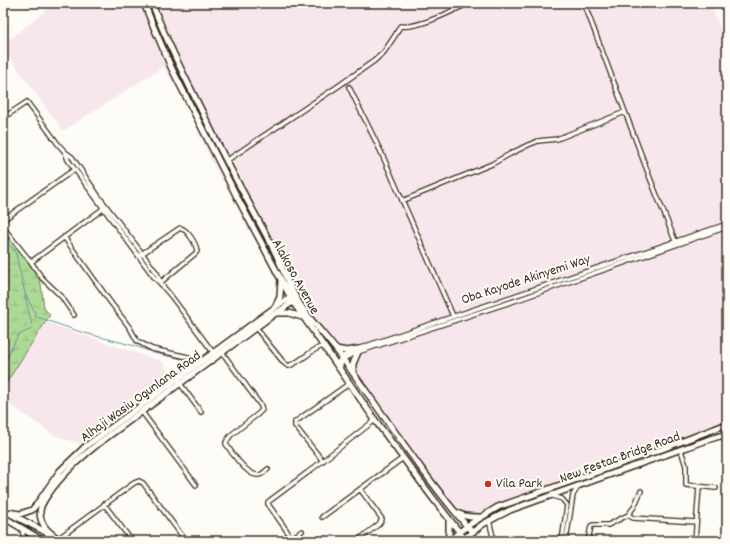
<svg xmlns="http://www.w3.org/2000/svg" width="730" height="544" font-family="Dekko,sans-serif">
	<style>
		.built { fill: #f7e7ed }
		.wetland { fill: url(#wetland-marsh); stroke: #74825a }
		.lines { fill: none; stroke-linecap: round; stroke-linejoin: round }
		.stream { stroke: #6a9199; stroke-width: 1 }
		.street-casing { stroke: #3b2a1e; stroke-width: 6 }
		.secondary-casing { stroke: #3b2a1e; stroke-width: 8 }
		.street { stroke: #fdfcf7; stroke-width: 3.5 }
		.secondary { stroke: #fdfcf7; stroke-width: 5 }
		.poi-dot { fill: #c8321e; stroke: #fdfcf7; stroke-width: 1.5 }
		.labels { text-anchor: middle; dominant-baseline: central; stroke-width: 4; stroke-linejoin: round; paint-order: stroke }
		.street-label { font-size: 14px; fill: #3b2a1e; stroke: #fdfcf7 }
		.poi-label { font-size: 14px; fill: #3b2a1e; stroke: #fdfcf7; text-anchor: start }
	</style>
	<defs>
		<pattern id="wetland-marsh" width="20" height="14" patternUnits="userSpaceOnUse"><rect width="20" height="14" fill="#add997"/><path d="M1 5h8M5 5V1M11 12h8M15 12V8" fill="none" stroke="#96ba82"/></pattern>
	</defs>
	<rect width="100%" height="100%" fill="#fdfcf7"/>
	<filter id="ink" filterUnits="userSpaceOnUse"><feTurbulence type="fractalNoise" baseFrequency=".025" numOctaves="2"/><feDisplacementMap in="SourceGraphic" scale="8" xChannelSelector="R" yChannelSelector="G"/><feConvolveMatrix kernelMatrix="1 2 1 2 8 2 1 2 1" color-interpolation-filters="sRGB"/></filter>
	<g filter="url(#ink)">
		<path class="built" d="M47,3H710L727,43V426L534,492L474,519L457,515L314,315L271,235L255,236L247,228L231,195L217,172L200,137L191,112L163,67L63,131L7,54L4,44L50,7Z
			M45,322L163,362L170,377L168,398L96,450L54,435L3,400V324L26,327Z"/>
		<path class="wetland" d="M3,232L34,262L41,284L44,308L50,315L3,388Z"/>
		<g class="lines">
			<path class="stream" d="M3,240L15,250L25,293
				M25,293L37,317L81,332L135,346L154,353L182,359
				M25,296L32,325
				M3,365L18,335L32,329"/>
			<defs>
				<path id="street" d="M584,3L650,178L676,243
					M349,87L381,152L453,316
					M3,118L27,102L58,144L65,152L72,157L97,194L157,273L160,281
					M65,152L68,160L154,277L160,283L171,296L215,355
					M226,161L337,87L374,61L384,52L396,34L400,26C418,29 452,11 469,3
					M402,201L492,164L510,154L528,145L538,141L557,139L625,112
					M3,220L75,169
					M3,227L31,262
					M64,237L111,303L130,328L137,341L152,349L188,357L193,368
					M140,255L180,228C187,229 196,243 197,251L196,253L160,283
					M74,315L61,296L42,278L31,262L104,208
					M255,327L284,363L288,366C300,363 310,350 323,346
					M357,349L727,224
					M222,352L261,406L262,410L258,414L231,435L226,442V444C231,452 247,475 257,475C262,476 265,471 268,469
					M337,365L341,357L351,352
					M340,368L343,359L358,352L517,300L727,227
					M179,382L201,412
					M142,412L196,485
					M681,450L686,466V485L716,488
					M323,461L295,426V422L350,383
					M553,496L562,499L567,505L562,541
					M104,504L132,541
					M628,515L633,518L696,522
					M322,517L403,458
					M489,520L494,541
					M22,529L24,541
					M59,538L134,483L139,481L143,483L186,541
					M289,540L302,531
					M31,541L37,538
					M288,541L290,538L287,531L268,504V502L307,473L375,420
					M357,541L379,524L382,519L360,489
					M566,541L573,495L578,487
					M588,541L591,526L593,525H608L628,515L634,507L641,491
					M695,541L699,487"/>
				<path id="secondary" d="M144,3L152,23L171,67L237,197L293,302L375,420L432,497L464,538
					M152,3C168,47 191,88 211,130C230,170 252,208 272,246C280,261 285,277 293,292C305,317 327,336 343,359C385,417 425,478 472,532
					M276,305L280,297L281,280
					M277,313H289L302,317
					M336,349L347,351L358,349
					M353,373V364L358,352
					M3,510L63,541
					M7,512L20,514L32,510L37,504L60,471L86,446L281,303L291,298V296
					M458,513C464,517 471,517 479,517
					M3,517L43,541
					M56,537C47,531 40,524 40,512C40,505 45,499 49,493C63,473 80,458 99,443L273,315L293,302L294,299
					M447,541L449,534V519
					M449,541L467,526L498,507L665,448L727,424
					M461,541L483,524L510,510L707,440L720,436H727"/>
			</defs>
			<use href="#street" class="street-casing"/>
			<use href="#secondary" class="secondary-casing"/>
			<use href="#street" class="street"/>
			<use href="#secondary" class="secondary"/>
		</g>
	</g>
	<circle class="poi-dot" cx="488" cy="484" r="4"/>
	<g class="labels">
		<g class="street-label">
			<text transform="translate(295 277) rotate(61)">Alakoso Avenue</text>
			<text transform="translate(526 280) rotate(-18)">Oba Kayode Akinyemi Way</text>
			<text transform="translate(141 397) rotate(-36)">Alhaji Wasiu Ogunlana Road</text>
			<text transform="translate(620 458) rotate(-20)">New Festac Bridge Road</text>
		</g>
		<g class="poi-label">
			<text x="496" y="484">Vila Park</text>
		</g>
	</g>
	<rect width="730" height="544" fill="none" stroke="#fdfcf7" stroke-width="16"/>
	<rect x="8" y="8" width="714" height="528" fill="none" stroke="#3b2a1e" stroke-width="1.5" filter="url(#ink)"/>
</svg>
